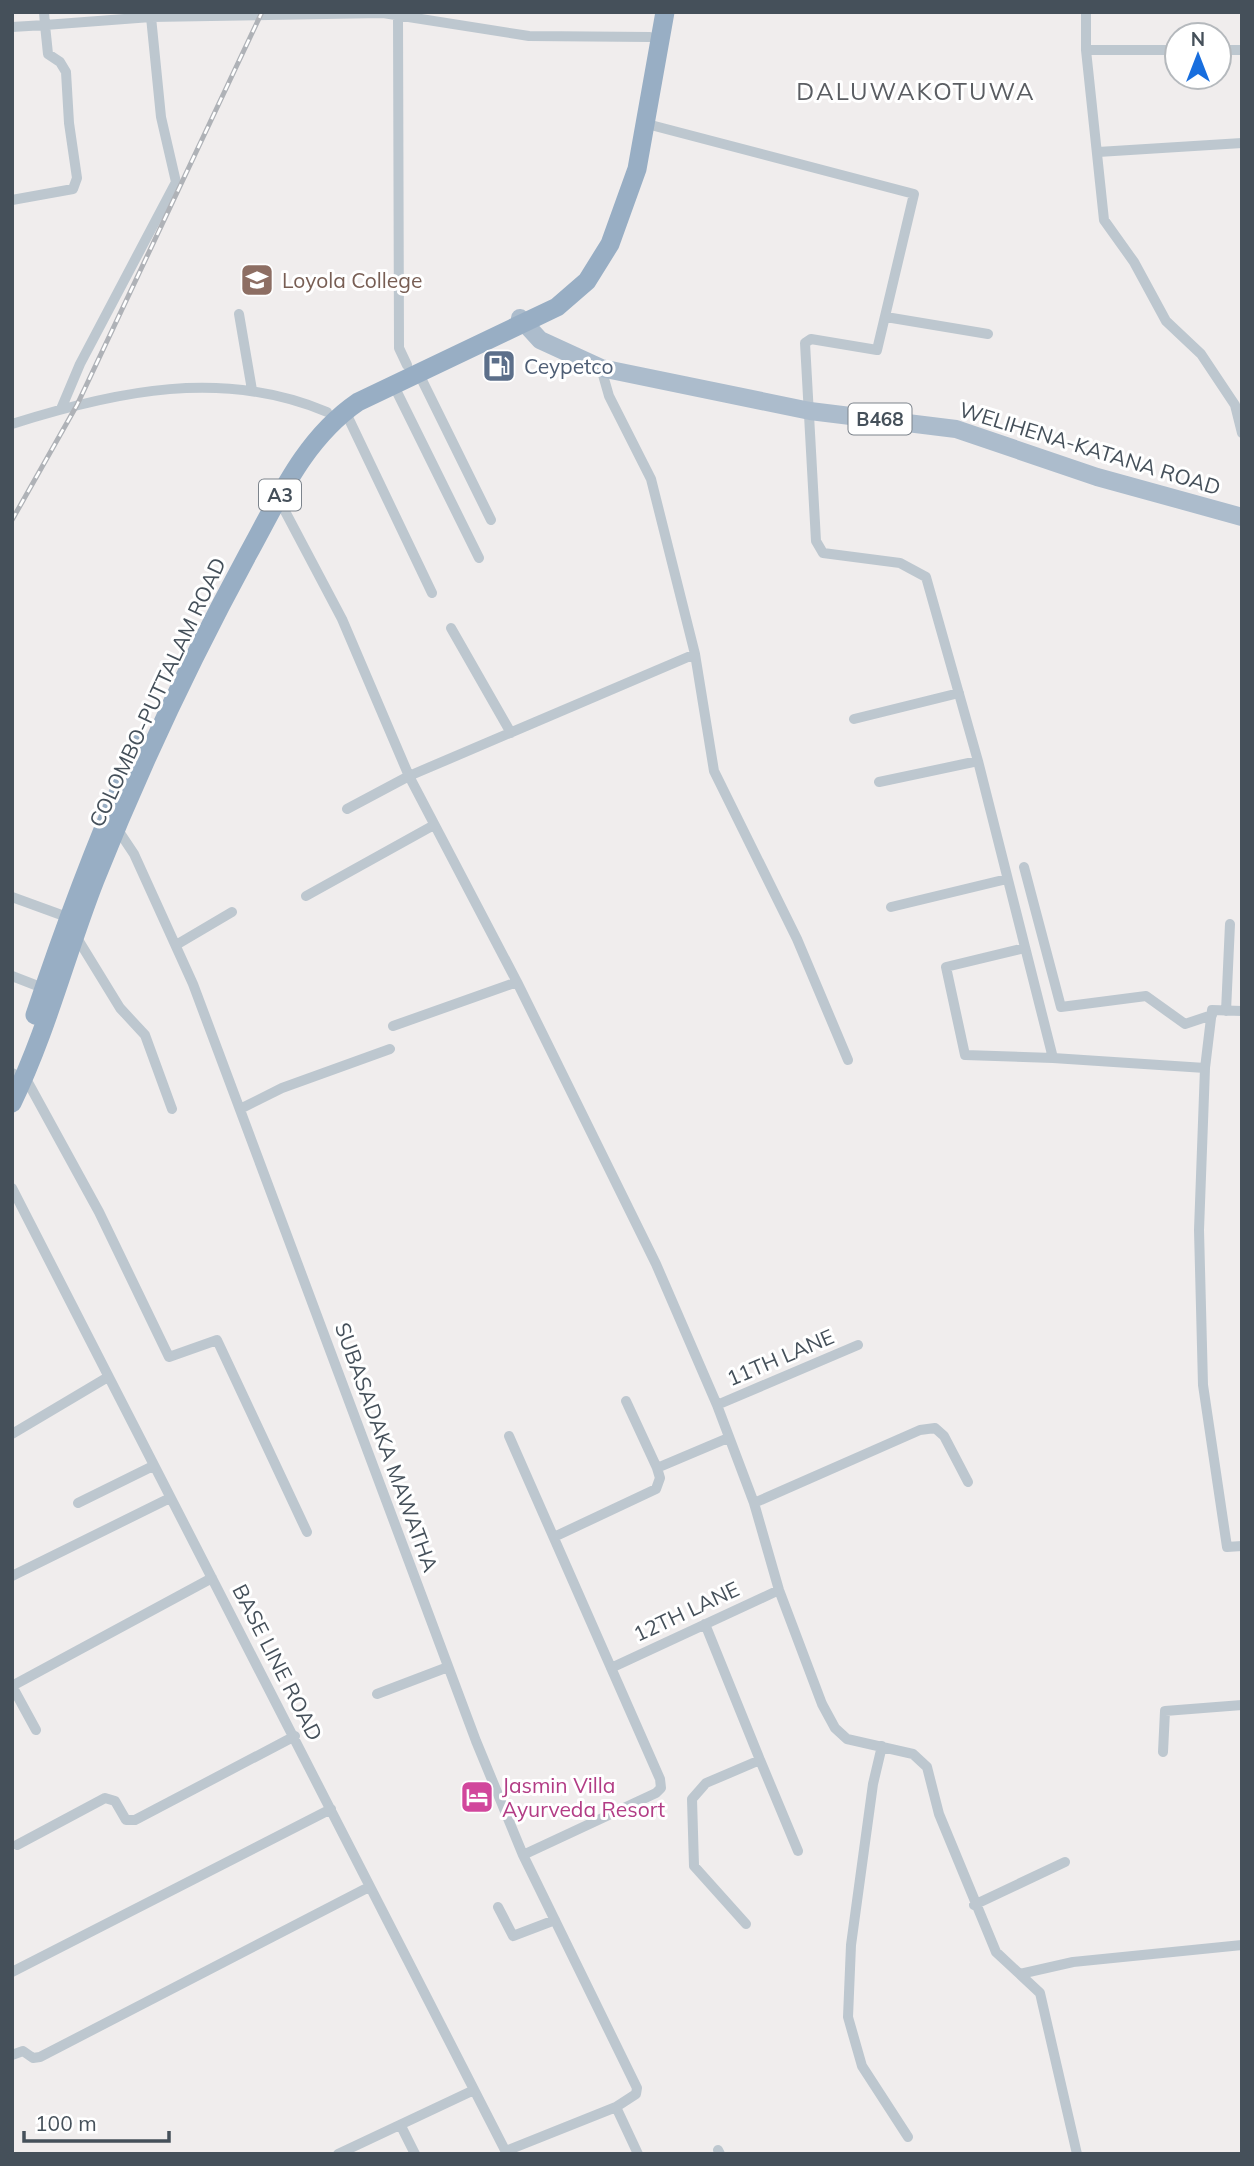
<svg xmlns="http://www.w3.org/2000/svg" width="1254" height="2166" font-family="Mulish,sans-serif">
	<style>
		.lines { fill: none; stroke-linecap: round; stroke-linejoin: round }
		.minor { stroke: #bdc7cf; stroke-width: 10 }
		.primary { stroke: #acbccc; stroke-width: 18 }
		.trunk { stroke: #98aec4; stroke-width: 19 }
		.rail-casing { stroke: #afb2b7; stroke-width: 5 }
		.rail { stroke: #fff; stroke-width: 2.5; stroke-dasharray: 8; stroke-linecap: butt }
		.labels { text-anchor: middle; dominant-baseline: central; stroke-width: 6; stroke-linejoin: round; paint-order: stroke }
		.shield { fill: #fff; stroke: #7d848c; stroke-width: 2 }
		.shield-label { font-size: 19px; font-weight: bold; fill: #45505a }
		.education-label { font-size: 21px; fill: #785e54; stroke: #fff; text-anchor: start }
		.service-label { font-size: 21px; fill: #4e5e75; stroke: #fff; text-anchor: start }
		.street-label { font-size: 21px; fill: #45505a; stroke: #fff }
		.hotel-label { font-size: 21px; fill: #b23c85; stroke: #fff; text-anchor: start }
		.quarter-label { font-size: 24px; letter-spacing: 2px; fill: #5a5d62; stroke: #fff }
	</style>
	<rect width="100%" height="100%" fill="#f0eded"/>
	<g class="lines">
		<path class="minor" d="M44,12L45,25L151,17L383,13L529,36L650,37
			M1086,12V50L1104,220L1134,262L1166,321L1201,354L1235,405L1242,433
			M398,17L399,348L407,365
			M12,27L45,25L48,54L60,62L66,72L69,123L77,178L73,189L12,200
			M1086,50H1177
			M1219,50H1242
			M647,124L914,194L877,350L811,339L805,343L816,541L823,553L900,563L926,577L978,761L1053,1058L1205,1068L1199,1230L1203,1385L1227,1547L1242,1546
			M1098,152L1242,143
			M239,314L252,390
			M886,317L988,334
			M601,368L609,396L651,479L695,654L714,771L797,939L848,1060
			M418,372L491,520
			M393,384L479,558
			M61,409L80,364L176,182L161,117L151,17
			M345,411L432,593
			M12,424C116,391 223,368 327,412
			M278,498L342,619L409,776L517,982L656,1264L717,1405L754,1503L779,1590L822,1704L835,1728L847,1739L913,1754L927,1767L939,1814L996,1952L1040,1993L1077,2154
			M451,628L511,733
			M854,719L959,693
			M879,782L978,761
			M347,809L409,776L695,654
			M116,827L134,854L193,984L476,1741L523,1855L637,2088L636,2094L616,2107L506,2151
			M1024,867L1061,1007L1146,996L1185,1024L1212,1015
			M306,896L434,825
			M12,897L67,917
			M891,907L1007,879
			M74,933L120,1008L145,1035L172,1109
			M176,945L232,912
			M1025,948L946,967L965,1055L1053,1058
			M12,976L43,988
			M1226,1011L1230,924
			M393,1026L517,982
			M1205,1068L1212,1010L1242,1011
			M12,1073L14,1074
			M25,1077L99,1212L169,1357L217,1340L307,1532
			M240,1109L282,1088L390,1049
			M12,1188L507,2154
			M626,1401L657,1468
			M717,1405L858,1345
			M12,1434L108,1377
			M509,1436L660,1779L661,1788L656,1793L523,1855
			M78,1503L153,1466
			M754,1503L920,1430L935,1428L944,1436L968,1482
			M554,1537L656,1489L660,1478L657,1468L728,1438
			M12,1576L170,1498
			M705,1624L760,1760L706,1783L692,1799L694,1866L746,1924
			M611,1668L779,1590
			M12,1686L212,1578
			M12,1686L36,1730
			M377,1694L448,1667
			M882,1746L873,1784L851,1945L848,2017L862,2066L908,2137
			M1163,1752L1165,1711L1242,1705
			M760,1760L798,1851
			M17,1845L105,1798L115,1801L126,1820H135L295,1736
			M974,1905L1065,1862
			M498,1907L513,1936L555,1920
			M12,1972L331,1809
			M1020,1974L1073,1962L1242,1945
			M12,2055L23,2051L33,2058L40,2057L369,1887
			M616,2107L638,2154
			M401,2126L415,2154
			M718,2150L720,2154
			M338,2154L474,2090"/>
		<path class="primary" d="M520,318L540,340L601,368L810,411L956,429L1097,477L1242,517"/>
		<path class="trunk" d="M35,1015C66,922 100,832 140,743
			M12,1103C47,1031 66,954 95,880C139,769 191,659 248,554C279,498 304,439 358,402L557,307L587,281L610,244L637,169L665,12"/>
		<defs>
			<path id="rail" d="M12,520L77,405L262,12"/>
		</defs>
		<use href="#rail" class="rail-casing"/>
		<use href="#rail" class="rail"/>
	</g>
	<defs>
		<symbol id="school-square" viewBox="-11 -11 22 22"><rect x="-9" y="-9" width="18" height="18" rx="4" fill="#8d6e63" stroke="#fff"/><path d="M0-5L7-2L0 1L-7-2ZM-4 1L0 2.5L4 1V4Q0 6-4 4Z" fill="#fff"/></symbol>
		<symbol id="fuel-square" viewBox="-11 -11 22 22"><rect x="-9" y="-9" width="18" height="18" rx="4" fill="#5c6f8a" stroke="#fff"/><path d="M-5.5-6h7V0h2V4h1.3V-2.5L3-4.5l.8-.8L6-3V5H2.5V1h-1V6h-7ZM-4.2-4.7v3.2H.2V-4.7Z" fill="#fff"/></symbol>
		<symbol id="hotel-square" viewBox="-11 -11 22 22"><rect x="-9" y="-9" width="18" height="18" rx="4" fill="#d1479c" stroke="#fff"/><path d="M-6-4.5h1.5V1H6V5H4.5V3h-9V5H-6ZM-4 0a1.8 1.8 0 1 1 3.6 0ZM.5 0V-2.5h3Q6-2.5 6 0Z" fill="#fff"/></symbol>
	</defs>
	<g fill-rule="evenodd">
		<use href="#school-square" x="238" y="261" width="38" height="38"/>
		<use href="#fuel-square" x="480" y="347" width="38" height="38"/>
		<use href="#hotel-square" x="458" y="1778" width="38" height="38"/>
	</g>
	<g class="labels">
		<g class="shield">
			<rect x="848.5" y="403.5" width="63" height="31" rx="5"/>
			<rect x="259" y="479.5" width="42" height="31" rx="5"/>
		</g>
		<g class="shield-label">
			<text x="880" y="419">B468</text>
			<text x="280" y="495">A3</text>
		</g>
		<g class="education-label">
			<text x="282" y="280">Loyola College</text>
		</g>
		<g class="service-label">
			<text x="524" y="366">Ceypetco</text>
		</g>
		<g class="street-label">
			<text transform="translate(1090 448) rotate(17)">WELIHENA-KATANA ROAD</text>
			<text transform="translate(157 692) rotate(-65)">COLOMBO-PUTTALAM ROAD</text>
			<text transform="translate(780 1357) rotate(-23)">11TH LANE</text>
			<text transform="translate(387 1447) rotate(70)">SUBASADAKA MAWATHA</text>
			<text transform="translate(686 1611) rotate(-25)">12TH LANE</text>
			<text transform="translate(278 1662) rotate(63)">BASE LINE ROAD</text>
		</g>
		<g class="hotel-label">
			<text x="502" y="1785">Jasmin Villa<tspan x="502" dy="24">Ayurveda Resort</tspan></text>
		</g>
		<g class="quarter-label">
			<text x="916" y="91">DALUWAKOTUWA</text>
		</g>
	</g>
	<rect width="1254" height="2166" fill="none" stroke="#45505a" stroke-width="28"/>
	<g transform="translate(1198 56)"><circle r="33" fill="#ffffff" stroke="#b5b9bd" stroke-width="2"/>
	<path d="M0-5L12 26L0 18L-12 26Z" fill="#186ede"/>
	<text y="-10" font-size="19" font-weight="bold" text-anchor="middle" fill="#45505a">N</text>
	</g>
	<path d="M24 2131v10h145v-10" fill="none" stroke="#45505a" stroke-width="3.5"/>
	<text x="35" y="2131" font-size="21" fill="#45505a" stroke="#ffffff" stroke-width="5" paint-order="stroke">100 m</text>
</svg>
